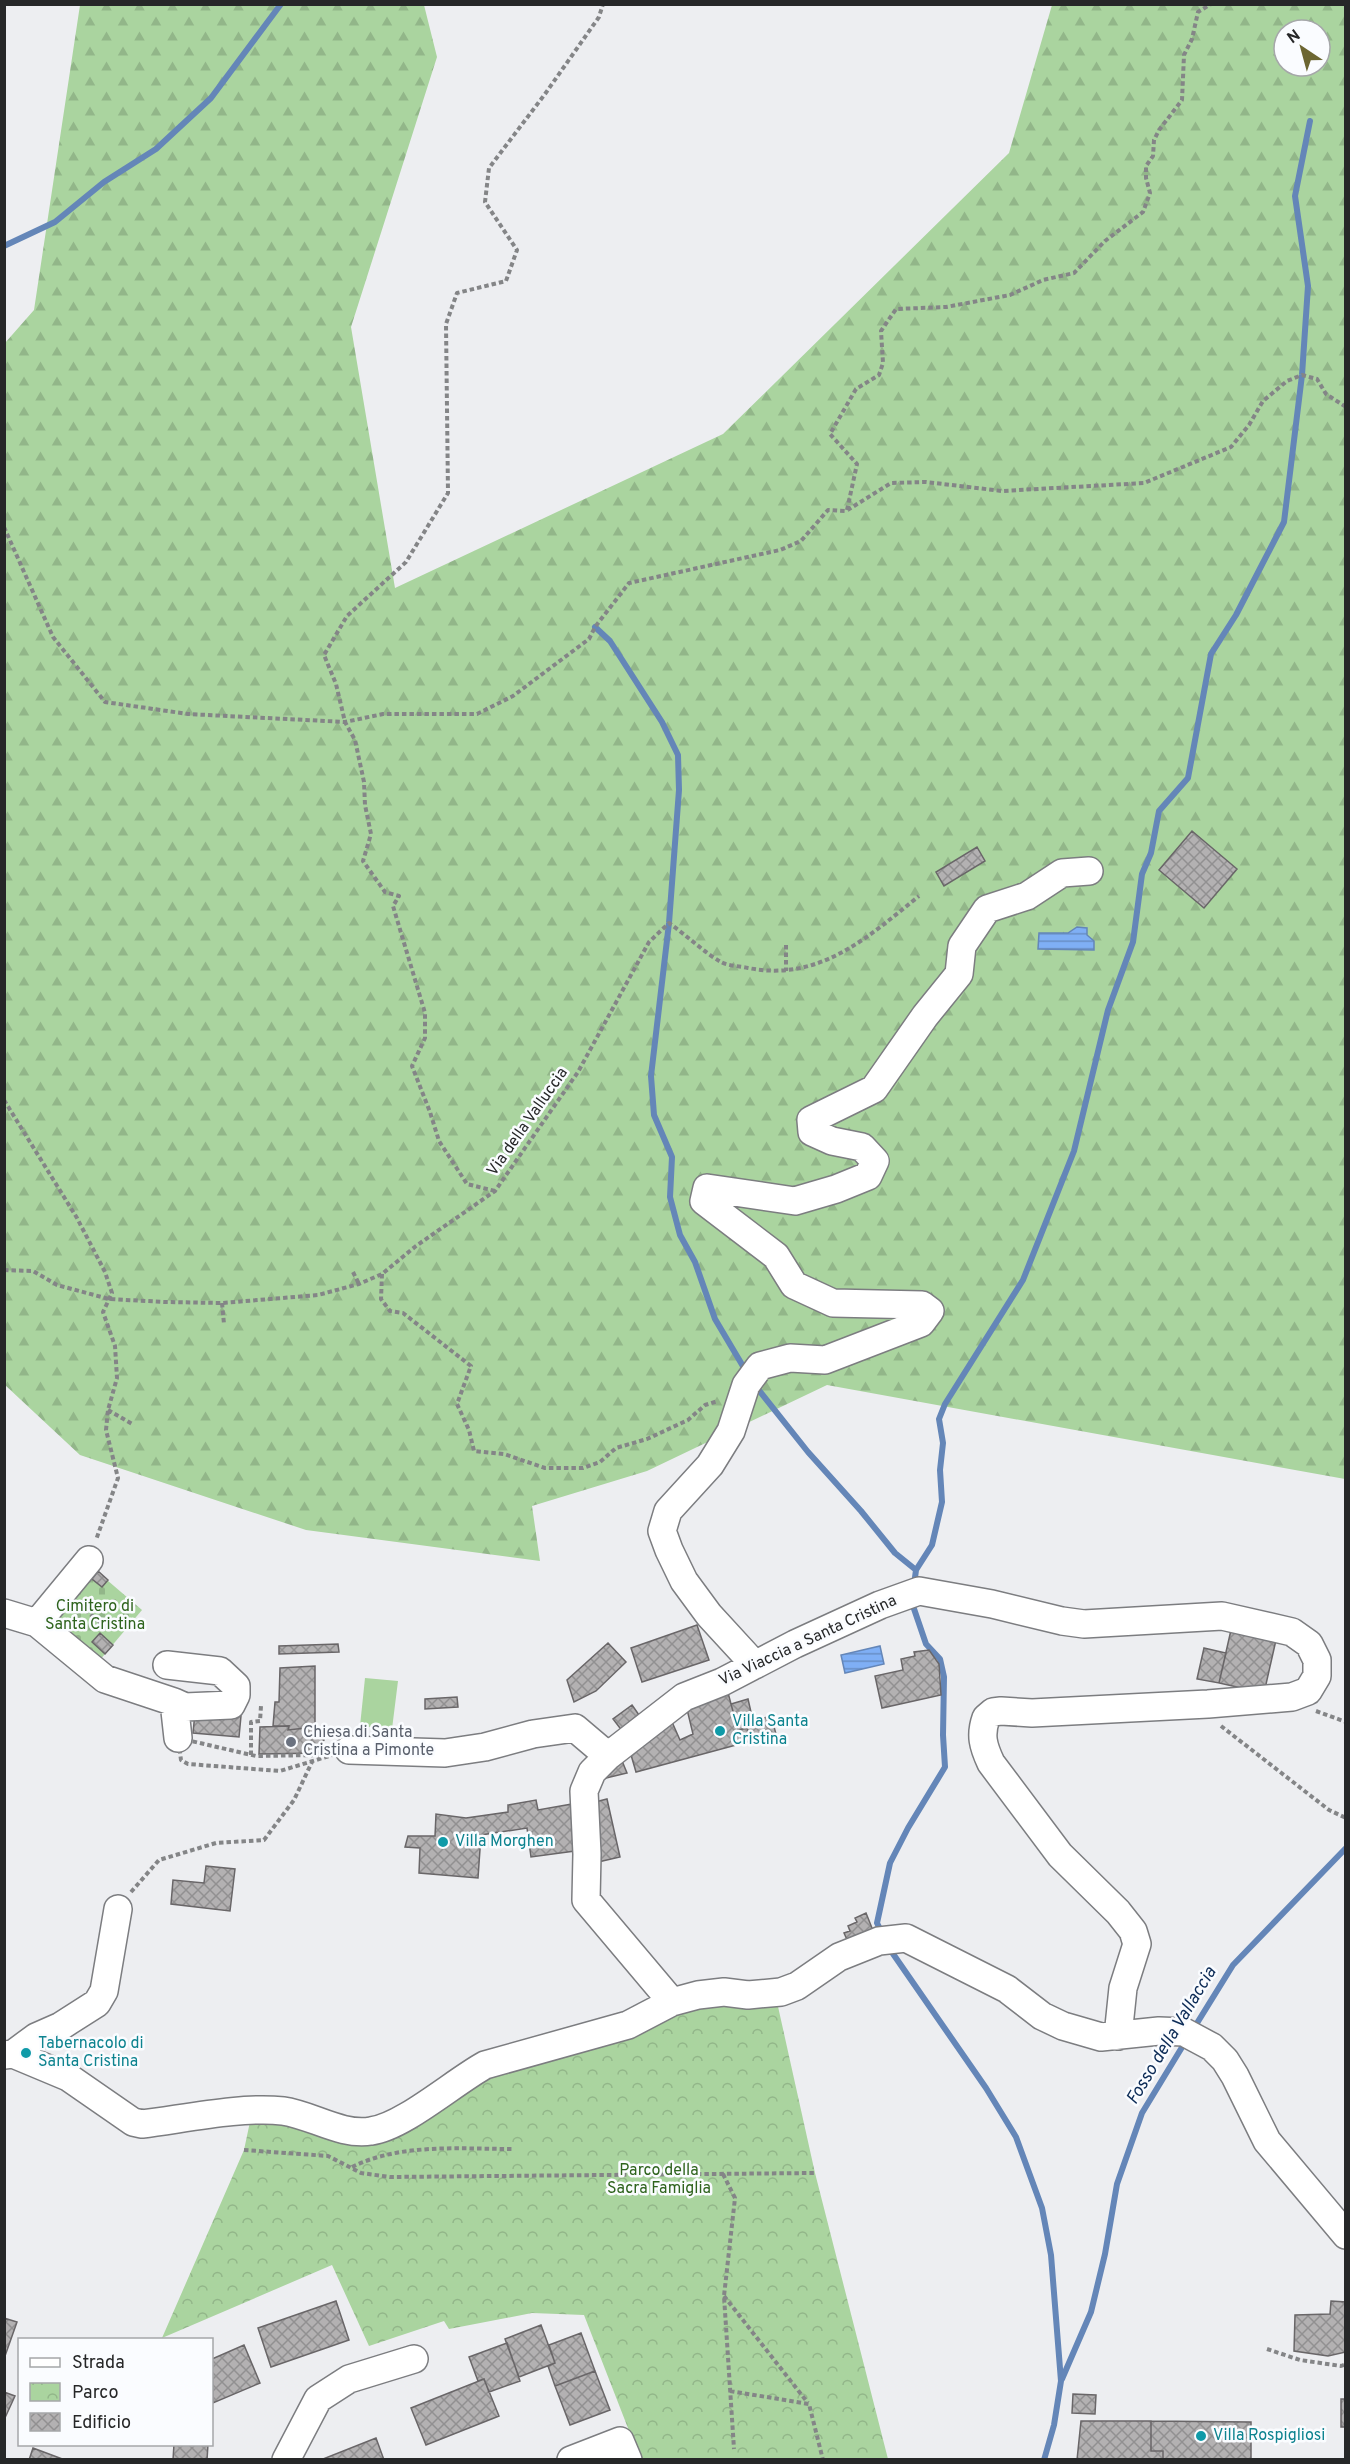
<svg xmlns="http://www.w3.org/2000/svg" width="1350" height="2464" font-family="Overpass,sans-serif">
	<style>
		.forest { fill: url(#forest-firs); fill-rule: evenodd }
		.cemetery { fill: url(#cemetery-stones) }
		.park { fill: url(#park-crowns) }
		.pitch { fill: #aad49f }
		.water { fill: url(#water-rules); stroke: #6486b8; stroke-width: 1.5 }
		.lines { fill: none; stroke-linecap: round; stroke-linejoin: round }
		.stream { stroke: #6486b8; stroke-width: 6 }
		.building { fill: url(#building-cross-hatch); stroke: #696668; stroke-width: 1.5 }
		.minor-casing { stroke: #7c7d80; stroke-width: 30 }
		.path { stroke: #848587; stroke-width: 4; stroke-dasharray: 4.5 3; stroke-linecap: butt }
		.minor { stroke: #fff; stroke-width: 27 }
		.culture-dot { fill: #0f9aa8; stroke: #fafcff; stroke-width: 2 }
		.worship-dot { fill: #6b7280; stroke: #fafcff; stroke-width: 2 }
		.labels { text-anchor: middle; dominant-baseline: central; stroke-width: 5; stroke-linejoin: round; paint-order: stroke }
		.street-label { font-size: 16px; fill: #262728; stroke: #fafcff }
		.park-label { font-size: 16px; fill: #2e631d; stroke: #fafcff }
		.culture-label { font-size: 16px; fill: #0d838f; stroke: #fafcff; text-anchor: start }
		.worship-label { font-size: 16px; fill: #5b616d; stroke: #fafcff; text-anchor: start }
		.water-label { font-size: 18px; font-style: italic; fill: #0c2b56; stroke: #fafcff }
	</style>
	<defs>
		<pattern id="forest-firs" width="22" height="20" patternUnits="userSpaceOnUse" patternTransform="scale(1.5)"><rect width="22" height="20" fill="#aad49f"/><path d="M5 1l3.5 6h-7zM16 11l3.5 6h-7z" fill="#92b689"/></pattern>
		<pattern id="cemetery-stones" width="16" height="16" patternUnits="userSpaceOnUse" patternTransform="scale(1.5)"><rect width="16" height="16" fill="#aad49f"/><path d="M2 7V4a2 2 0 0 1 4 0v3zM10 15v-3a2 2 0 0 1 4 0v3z" fill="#92b689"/></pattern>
		<pattern id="park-crowns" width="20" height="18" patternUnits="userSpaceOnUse" patternTransform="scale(1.5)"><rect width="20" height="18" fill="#aad49f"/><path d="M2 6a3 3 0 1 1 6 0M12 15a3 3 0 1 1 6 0" fill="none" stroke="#92b689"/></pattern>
		<pattern id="water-rules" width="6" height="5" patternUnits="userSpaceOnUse" patternTransform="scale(1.5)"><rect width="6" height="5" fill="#7faff5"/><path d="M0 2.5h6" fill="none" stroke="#688ec6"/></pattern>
		<pattern id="building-cross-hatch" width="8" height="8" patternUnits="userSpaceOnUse" patternTransform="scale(1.5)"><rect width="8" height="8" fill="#b3b1b2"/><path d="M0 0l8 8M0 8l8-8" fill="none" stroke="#919091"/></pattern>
	</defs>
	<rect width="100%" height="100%" fill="#edeef1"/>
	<path class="forest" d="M80,5H424L437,57L351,327L395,588L723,434L1009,153L1052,5H1345V1479L827,1385L647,1471L532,1506L540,1561L306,1530L80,1455L5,1385V343L34,310ZM1284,30H1320V66H1284Z"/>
	<path class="cemetery" d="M93,1568L142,1610L94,1667L45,1625Z"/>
	<path class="park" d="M777,2002L815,2173L888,2459H640L584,2315L532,2313L449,2329L444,2321L369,2346L332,2265L162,2338L244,2150L251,2117L367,2135L457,2086L671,2007Z"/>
	<path class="pitch" d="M365,1678L398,1681L392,1729L360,1726Z"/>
	<path class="water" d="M1077,927L1087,928V935L1094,941V950L1038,949L1039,933H1068Z
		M880,1646L884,1664L845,1673L841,1655Z"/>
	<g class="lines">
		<path class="stream" d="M4,246L55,222L104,182L156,149L211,98L281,4
			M595,627L610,641L662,722L678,755L679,790L669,923L651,1076L654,1115L672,1157L670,1197L680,1235L695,1262L715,1319L747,1373
			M754,1384L808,1452L861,1511L895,1553L916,1570
			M914,1585L916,1570L932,1545L942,1502L940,1470L943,1443L939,1419L945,1404L1023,1280L1074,1151L1108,1010L1133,942L1142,874L1151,853L1159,811L1188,778L1211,654L1236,615L1284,522L1302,375L1308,286L1295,196L1310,121
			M882,1933L877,1923L890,1863L908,1828L945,1767L943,1735L944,1677L940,1659L926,1644L911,1600
			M889,1948L986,2088L1016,2137L1042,2208L1051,2255L1061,2381L1054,2425L1044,2460
			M1194,2028L1233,1965L1346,1848
			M1062,2379L1091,2312L1105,2254L1117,2184L1142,2113L1187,2039"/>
	</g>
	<path class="building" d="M1192,831L1237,869L1204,908L1159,870Z
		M977,847L985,861L944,886L936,872Z
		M98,1571L108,1580L102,1587L92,1579Z
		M697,1625L709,1660L642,1682L631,1648Z
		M1231,1630L1276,1640L1264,1693L1219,1683Z
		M100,1633L113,1645L105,1654L92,1642Z
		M608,1643L626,1662L596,1691L574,1702L567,1680Z
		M338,1644L339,1652L279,1654V1646Z
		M1204,1648L1226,1653L1219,1683L1197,1679Z
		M929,1650L939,1664L941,1695L882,1708L875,1676L903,1670L901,1659L915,1656L914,1652Z
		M315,1666V1727L288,1730L289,1726H273L275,1702H279L280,1668Z
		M727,1689L738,1730L747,1728L751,1741L636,1772L629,1748L668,1713L680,1740L693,1734L685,1701Z
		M457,1697L458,1707L425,1709V1699Z
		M748,1699L753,1721L771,1716L776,1734L751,1741L747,1728L738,1730L731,1704Z
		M632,1705L644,1722L626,1736L613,1719Z
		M195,1713L241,1716L239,1737L193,1733Z
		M289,1726L288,1730L315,1727L319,1729L323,1733L324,1740L321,1744L320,1753L259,1754L260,1727Z
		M620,1756L627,1773L602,1779Z
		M607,1799L620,1857L598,1862L591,1803Z
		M536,1800L538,1810L578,1803L582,1850L531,1857L527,1828L481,1835L478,1878L419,1873L420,1848L405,1847L408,1836H435L436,1814L466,1818L508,1812V1805Z
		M206,1866L235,1869L230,1911L171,1904L173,1880L204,1883Z
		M866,1913L874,1933L849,1944L844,1933L850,1931L848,1926L857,1922L855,1918Z
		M336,2301L349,2340L271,2367L258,2328Z
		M1331,2301L1346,2302V2352L1328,2356L1294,2351L1295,2315L1330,2314Z
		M4,2318L17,2322L5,2356H4Z
		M541,2325L555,2363L519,2377L505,2339Z
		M581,2333L595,2371L555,2386L548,2366L555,2363L549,2345Z
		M507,2343L520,2381L489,2392L484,2379L478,2381L469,2357Z
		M244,2345L260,2383L213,2403L212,2359Z
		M595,2371L610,2410L570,2425L555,2386Z
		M484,2379L499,2416L426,2445L411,2408Z
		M4,2392L15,2396L4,2420Z
		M1073,2394L1096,2395L1095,2414L1072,2413Z
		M1341,2399H1346V2427H1341Z
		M1081,2421H1151V2451H1163V2460H1077Z
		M1151,2421L1251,2422V2460H1163V2451H1151Z
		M376,2438L384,2460H323V2459Z
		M174,2444H208L207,2460H173Z
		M33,2448L65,2460H29Z"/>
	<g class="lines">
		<defs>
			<path id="minor" d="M4,1613L37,1623L105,1679L174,1702L178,1738
				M37,1623L89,1560
				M167,1665L220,1671L236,1686V1695L231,1705L185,1707L174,1702
				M755,1665L709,1615L684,1581L669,1550L662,1531L668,1511L710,1465L731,1431L746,1385L760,1366L790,1358L825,1360L921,1323L930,1311L922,1305L833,1303L794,1285L776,1256L704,1201L707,1188L795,1201L836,1189L868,1176L875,1161L862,1147L832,1141L812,1132L811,1120L874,1089L925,1016L959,974L962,946L987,909L1027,896L1062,873L1089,871
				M349,1750L445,1753L485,1747L533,1734L575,1728L608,1756
				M672,2002L586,1900L587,1854L584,1791L592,1772L608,1756L684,1697L722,1682L795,1644L880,1605L919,1591L992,1604L1062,1621L1084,1624L1222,1616L1292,1632L1309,1644L1317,1660V1676L1308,1691L1292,1697L1208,1704L1032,1713L1001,1711L993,1712L986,1718C980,1735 983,1746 991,1763L1060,1855L1118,1912L1133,1931L1137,1944L1123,1988L1118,2036
				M13,2054L36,2037L61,2026L97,2003L104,1991L118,1909
				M4,2055L13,2054L68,2077L133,2122L142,2124C183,2119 243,2106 283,2111C312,2115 341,2136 371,2131C403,2127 454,2082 485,2065L628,2025L672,2002L698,1995L724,1992L748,1995L781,1992L797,1986L839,1957L879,1941L906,1938L1007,1989L1042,2016L1063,2026L1101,2037L1159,2031L1184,2032L1212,2047L1225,2060L1235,2076L1267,2141L1346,2235
				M286,2460L318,2399L349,2379L414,2359
				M571,2460L620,2441L628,2460"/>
		</defs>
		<use href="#minor" class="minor-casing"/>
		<path class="path" d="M847,510L857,464L830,434L856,389L879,375L883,363L881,331L896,309L946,307L1010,295L1043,280L1074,273L1105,241L1143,212L1150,193L1146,178V166L1153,156L1154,140L1159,130L1182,100L1184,55L1192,39L1198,12L1211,4
			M4,527L53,637L105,702L188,714L345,722L383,714H477L513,696L589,639L595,627L629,583L780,550L801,541L828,510L846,511L891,483L926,482L1002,491L1144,483L1231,447L1249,425L1263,401L1287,381L1302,375L1317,379L1326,394L1346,407
			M786,945V971
			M4,1100L77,1218L105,1272L112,1293L103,1312L115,1346L117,1378L108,1410L106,1430L118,1478L96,1540
			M495,1191L467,1184L439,1141L430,1112L412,1066L425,1038V1013L393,906L399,896L385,892L363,861L371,834L365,805L364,782L355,740L345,722L336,684L324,655L347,616L406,562L448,493L446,324L457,293L506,281L517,250L485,202L489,168L545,94L599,17L603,4
			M4,1270L33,1271L57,1285L109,1299L165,1302L222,1303L318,1295L359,1284L382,1274L416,1246L495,1191L578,1072L649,942L669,923C686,935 705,953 721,962C728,966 740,966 748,968C819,982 867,938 919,896
			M353,1272L359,1284
			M382,1274L381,1299L390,1311L403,1313L471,1366L457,1404L469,1430L474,1451L504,1454L545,1468H583L600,1462L616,1448L647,1439L688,1420L705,1405L718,1401
			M222,1303L224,1324
			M108,1410L134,1425
			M79,1605L101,1623
			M1316,1711L1346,1722
			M1221,1726L1329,1810L1346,1818
			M178,1738L256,1756L319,1755L349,1750L280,1771L188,1764L181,1760Z
			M251,1755V1722L260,1721L261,1706
			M131,1892L159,1860L216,1843L264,1840L294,1800L312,1762
			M244,2150L328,2156L361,2173L390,2177L815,2173
			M352,2167C400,2143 460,2149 513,2149
			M723,2174L735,2198L724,2296L734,2449
			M724,2296L808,2403
			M1267,2349L1300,2360L1341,2366L1346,2364
			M730,2391L809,2404L823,2460"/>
		<use href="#minor" class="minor"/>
	</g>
	<g class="culture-dot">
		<circle cx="720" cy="1731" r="6"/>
		<circle cx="443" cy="1842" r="6"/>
		<circle cx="26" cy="2053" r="6"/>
		<circle cx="1201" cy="2436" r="6"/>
	</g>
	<circle class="worship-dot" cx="291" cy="1742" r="6"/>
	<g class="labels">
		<g class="street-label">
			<text transform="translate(528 1122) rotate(-55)">Via della Valluccia</text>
			<text transform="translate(808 1641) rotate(-25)">Via Viaccia a Santa Cristina</text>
		</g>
		<g class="park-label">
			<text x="95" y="1607">Cimitero di<tspan x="95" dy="18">Santa Cristina</tspan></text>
			<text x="659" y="2171">Parco della<tspan x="659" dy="18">Sacra Famiglia</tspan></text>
		</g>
		<g class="culture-label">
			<text x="732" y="1722">Villa Santa<tspan x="732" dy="18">Cristina</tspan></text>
			<text x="455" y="1842">Villa Morghen</text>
			<text x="38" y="2044">Tabernacolo di<tspan x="38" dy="18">Santa Cristina</tspan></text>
			<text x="1213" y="2436">Villa Rospigliosi</text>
		</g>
		<g class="worship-label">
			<text x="303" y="1733">Chiesa di Santa<tspan x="303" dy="18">Cristina a Pimonte</tspan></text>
		</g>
		<g class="water-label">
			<text transform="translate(1172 2036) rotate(-59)">Fosso della Vallaccia</text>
		</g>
	</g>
	<rect width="1350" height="2464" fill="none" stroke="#262728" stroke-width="12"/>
	<rect x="18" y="2338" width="195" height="108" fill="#fafcff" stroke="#a5a7a9" stroke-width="1.5"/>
	<rect x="30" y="2358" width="30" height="9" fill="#ffffff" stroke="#a5a7a9" stroke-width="1.5"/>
	<text x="72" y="2368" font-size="18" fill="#262728">Strada</text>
	<rect x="30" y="2383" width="30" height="18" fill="url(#park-crowns)" stroke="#a5a7a9" stroke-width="1.5"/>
	<text x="72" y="2398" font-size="18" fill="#262728">Parco</text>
	<rect x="30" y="2413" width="30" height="18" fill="url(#building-cross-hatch)" stroke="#a5a7a9" stroke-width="1.5"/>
	<text x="72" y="2428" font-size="18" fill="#262728">Edificio</text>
	<g transform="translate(1302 48) rotate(324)"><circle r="28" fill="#fafcff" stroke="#a5a7a9" stroke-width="1.5"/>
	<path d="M0-4.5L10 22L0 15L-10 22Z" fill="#6c6632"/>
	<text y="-9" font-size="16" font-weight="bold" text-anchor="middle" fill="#262728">N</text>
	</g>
</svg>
